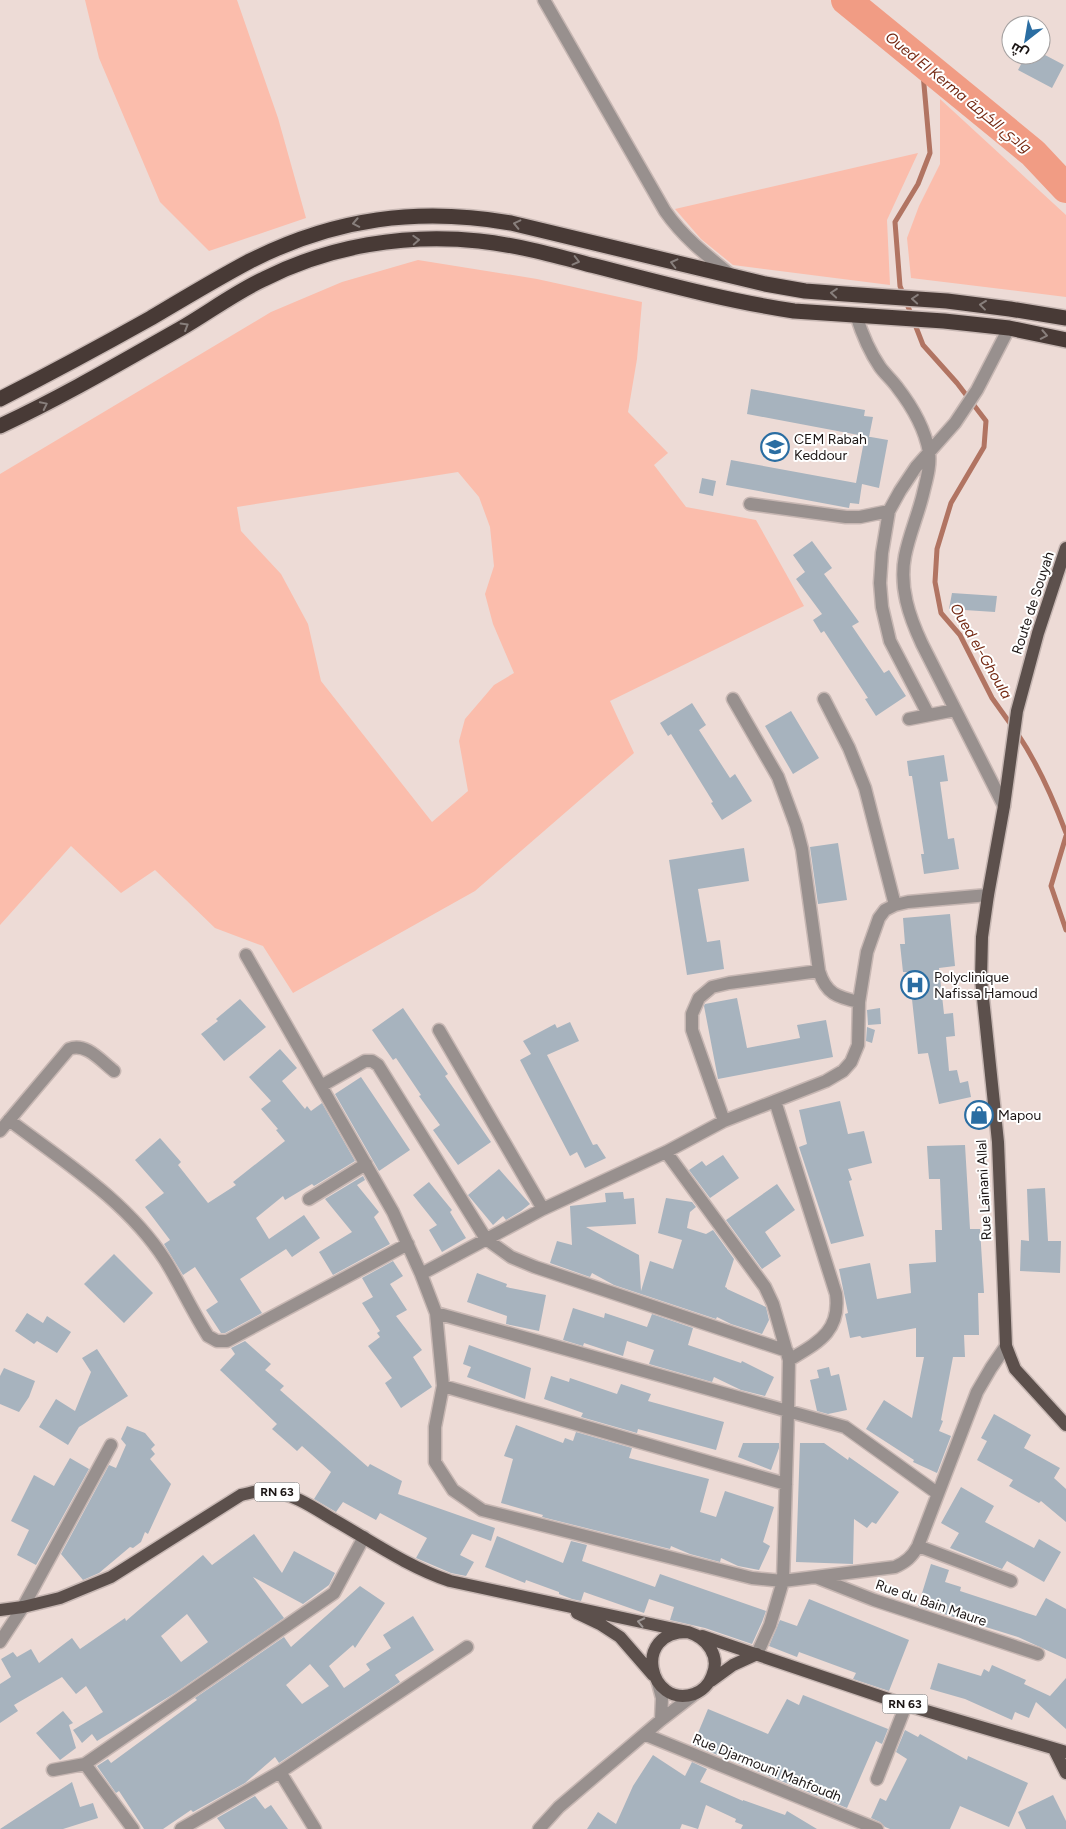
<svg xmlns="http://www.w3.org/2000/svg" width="1066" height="1829" font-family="Figtree,Cairo,sans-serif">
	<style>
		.green { fill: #fbbdac; fill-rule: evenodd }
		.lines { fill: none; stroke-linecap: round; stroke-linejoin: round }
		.stream { stroke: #b17462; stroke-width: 5 }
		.river { stroke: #f19c84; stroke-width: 30 }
		.building { fill: #a7b3be; fill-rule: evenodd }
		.minor-casing { stroke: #c7b7b3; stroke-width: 15 }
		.major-casing { stroke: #c7b7b3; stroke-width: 15 }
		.highway-casing { stroke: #c7b7b3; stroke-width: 18 }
		.minor { stroke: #98908e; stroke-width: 12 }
		.major { stroke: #5c504c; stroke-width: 12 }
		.highway { stroke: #483a36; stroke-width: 15 }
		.oneway { stroke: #887f7c }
		.oneway2 { stroke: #9d9694 }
		.labels { text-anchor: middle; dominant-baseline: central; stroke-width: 4; stroke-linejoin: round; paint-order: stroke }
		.shield { fill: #fff; stroke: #5f5b5a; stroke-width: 1 }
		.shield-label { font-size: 12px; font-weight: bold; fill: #1b1514 }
		.poi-label { font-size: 14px; fill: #1b1514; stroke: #fff; text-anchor: start }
		.street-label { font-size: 14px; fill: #1b1514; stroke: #fff }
		.water-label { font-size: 15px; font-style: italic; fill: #742913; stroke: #fff }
	</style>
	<rect width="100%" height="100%" fill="#eddbd6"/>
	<path class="green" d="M85,0H237L278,118L306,218L209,251L160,202L99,58Z
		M940,99L1066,215V297L911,278L907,238L919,206L940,164Z
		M918,153L887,220L890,285L733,265L701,239L675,209Z
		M418,260L537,279L642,302L637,359L628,412L668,453L654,465L686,507L756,520L804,606L610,701L634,753L475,891L293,993L263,946L215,928L155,870L121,893L71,846L0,925V474L271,312L342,282ZM458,472L479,497L490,527L494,566L485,594L493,624L514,673L494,685L465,719L459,741L468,791L432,822L321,681L308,624L281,574L241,531L237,507Z"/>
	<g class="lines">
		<path class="stream" d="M922,62L930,153L918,184L895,222L900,286L923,345L957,383L986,421L984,447L951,503L937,549L935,582L941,613L960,635L992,698L1012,726
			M1017,733C1038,764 1053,798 1066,833
			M1066,836L1051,886L1066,930"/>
		<path class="river" d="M846,0L1033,153L1066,188"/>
	</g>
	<path class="building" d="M1026,55H1045L1064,65L1052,88L1018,70Z
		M751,389L865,410L864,416L873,417L869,437L747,414Z
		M865,436L888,440L879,488L862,484L859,504L850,503L849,508L726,485L731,460L856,483Z
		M702,478L716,481L713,496L699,493Z
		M812,541L832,568L824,574L859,622L852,626L884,673L889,670L906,696L876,716L865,699L868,698L824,631L821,633L813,620L822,614L796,579L805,572L793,555Z
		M952,593L997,596L995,612L949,609Z
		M692,703L706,725L699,730L730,778L735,774L752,801L722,820L711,803L713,802L671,734L668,736L660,723Z
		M791,711L819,758L793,774L765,726Z
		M944,755L948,781L940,782L948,839L954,838L959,869L924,874L921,854H924L912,776H909L907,761Z
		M838,843L847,900L818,904L810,847Z
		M744,848L749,881L698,889L707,942L720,940L724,969L687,975L669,860Z
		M950,914L955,966L939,968L944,1014L953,1013L955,1036L946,1037L949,1071L957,1070L960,1083L968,1081L971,1097L939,1104L928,1053L918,1054L909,972H903L900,944H905L903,918Z
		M737,998L747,1048L800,1038L797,1025L826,1020L833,1057L718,1079L704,1006L705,1004Z
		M240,999L266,1027L224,1061L201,1034L218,1021L216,1019Z
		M403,1008L448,1074L445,1076L491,1142L458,1165L433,1130L440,1125L419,1096L421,1095L396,1058L393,1060L372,1030Z
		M880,1008L881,1024L868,1025L867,1010Z
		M570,1022L579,1041L547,1055L593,1145L597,1144L606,1158L585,1168L577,1152L570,1156L520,1060L531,1054L523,1041L555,1024L557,1028Z
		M867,1027L875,1030L872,1043L866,1041Z
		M280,1049L297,1068L282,1081L305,1109L307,1106L311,1111L322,1103L355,1161L314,1186L312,1184L285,1200L283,1196L256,1218L269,1239L304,1215L320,1238L292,1257L286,1249L240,1279L262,1313L225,1333H221L206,1310L218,1302L195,1267L183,1275L164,1244L170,1240L145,1207L164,1193L135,1160L160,1138L181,1162L178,1165L208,1203L236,1185L233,1182L285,1141L276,1130L278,1129L261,1109L271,1101L249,1077Z
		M361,1077L410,1150L379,1171L335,1094Z
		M840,1101L848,1134L864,1131L872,1163L848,1169L852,1180L849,1181L864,1236L831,1244L799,1147L807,1144L799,1110Z
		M965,1145L970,1229H980L984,1293H978L979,1335H964L965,1357H953L941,1420L943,1421L939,1431L951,1436L937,1473L913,1462L914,1460L866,1429L884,1400L912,1418L924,1357H916V1328L862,1338L860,1336L850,1338L845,1314L848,1313L839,1269L870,1263L877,1299L911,1293L909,1264L936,1262L935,1230H942L940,1179H929L927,1146Z
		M723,1155L739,1178L710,1198L689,1170L702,1161L706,1166Z
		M499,1169L530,1204L521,1211L506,1220L503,1216L493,1225L468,1195Z
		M363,1176L365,1180L357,1185L379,1212L374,1217L390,1244L333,1275L319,1252L352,1232L325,1199Z
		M429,1182L452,1210L450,1212L466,1238L442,1252L429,1230L437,1225L413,1195Z
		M777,1184L795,1210L765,1232L781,1256L762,1269L726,1220Z
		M1045,1188L1048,1241H1061L1060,1273L1020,1271L1021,1240L1029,1241L1027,1189Z
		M623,1192L624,1199L634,1198L636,1224L586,1227L639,1255L641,1291L650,1261L673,1269L682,1240L658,1233L666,1198L692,1202L696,1207L690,1212L687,1228L706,1234L713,1230L734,1259L725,1287L727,1288V1289L766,1307L769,1320L762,1334L731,1324L717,1317L716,1319L614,1285L592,1273L590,1277L550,1263L557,1241L572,1245L570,1206L606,1202L605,1193Z
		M114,1254L153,1293L124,1323L84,1284Z
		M393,1261L403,1276L390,1284L407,1310L396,1316L422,1350L413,1357L432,1387L401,1408L385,1383L392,1378L368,1346L380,1337L377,1333L380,1331L362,1303L373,1297L362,1278Z
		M477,1273L507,1284L506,1287L546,1295L539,1331L506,1324L507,1316L467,1302Z
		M573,1308L604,1318L605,1313L647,1327L652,1314L693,1328L688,1345L741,1363L742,1361L774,1377L765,1396L741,1390L714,1377L712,1382L649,1364L654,1350L627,1341L623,1356L584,1343L583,1346L563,1340Z
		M27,1313L43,1323L47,1316L71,1332L57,1353L37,1341L34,1344L15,1331Z
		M245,1341L271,1364L265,1370L284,1386L280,1390L368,1467L370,1464L402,1481L398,1494L495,1528L491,1541L472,1534L460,1555L474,1562L466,1576L451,1573L416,1558L427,1538L380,1513L376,1520L343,1502L336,1512L314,1499L331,1472L302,1446L297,1451L272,1429L277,1424L220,1370L235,1354L231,1348Z
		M469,1345L531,1368L525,1399L467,1377L471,1367L463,1364Z
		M97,1349L128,1396L79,1427L68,1445L39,1427L56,1399L75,1411L91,1372L82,1358Z
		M829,1367L831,1376L839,1374L847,1410L828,1414L817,1411L810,1380L819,1378L817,1370Z
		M4,1368L35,1381L29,1397L19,1412L0,1404V1376Z
		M551,1376L569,1382L570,1378L617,1394L621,1384L651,1394L648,1401L724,1422L716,1450L638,1429L637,1433L581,1417L583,1413L544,1399Z
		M994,1414L1031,1435L1024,1448L1060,1468L1054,1478L1066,1489V1522L1041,1501L1039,1503L1009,1486L1013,1480L977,1460L987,1441L981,1438Z
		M516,1425L563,1443L565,1438L573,1441L576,1432L632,1448L629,1458L709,1479L700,1512L716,1517L725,1491L774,1507L763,1542L770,1546L759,1570L738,1566L721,1558L720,1562L690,1554L671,1546L670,1549L542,1517L543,1515L501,1503L513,1459L504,1456Z
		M127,1426L145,1433L155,1445L151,1449L155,1454L150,1459L171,1484L148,1534L145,1532L141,1542L133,1548L130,1547L99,1573L83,1580L61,1554L109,1465L116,1468L126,1445L121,1439Z
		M743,1443H779V1448L771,1470L738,1457Z
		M800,1443H824L848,1460L849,1457L899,1492L876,1524L872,1522L867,1528L854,1519L853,1564L796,1562Z
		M70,1458L89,1469L36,1565L17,1555L29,1530L11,1521L34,1475L54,1486Z
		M961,1487L994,1506L985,1522L1034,1548L1039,1539L1061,1552L1044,1582L1007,1561L1002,1569L950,1548L959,1533L941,1523Z
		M254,1534L282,1573L294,1551L335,1573L329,1585L303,1604L253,1577L284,1618L175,1693L97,1741L92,1734L82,1743L73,1730L103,1712L86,1686L76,1694L62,1677L14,1705L18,1711L0,1723V1684L11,1677L1,1659L13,1652L17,1657L31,1649L39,1663L72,1638L80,1649L125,1618L126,1621L203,1555L212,1565ZM187,1614L208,1642L181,1662L161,1636Z
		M497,1536L563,1563L571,1541L587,1545L582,1561L655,1587L660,1574L766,1611L762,1622L752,1644L705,1628L670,1620L674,1607L649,1599L644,1613L584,1592L581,1601L572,1599L559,1594V1592L526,1580L525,1583L485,1567Z
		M931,1564L949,1570L945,1582L961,1587L960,1591L1036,1616L1046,1598L1066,1609V1659L1018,1637L918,1606Z
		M360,1586L385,1603L355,1648L353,1645L329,1666L344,1688L370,1670L366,1664L391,1648L383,1635L413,1616L434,1650L395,1675L400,1682L279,1763L275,1757L245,1783L193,1812L191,1810L163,1829H144L119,1791L116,1793L97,1766L108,1759L111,1763L197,1700L195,1698L284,1637L291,1647ZM310,1664L329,1686L302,1704L286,1685Z
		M809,1599L909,1640L889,1691L853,1679L856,1673L799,1652L797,1657L769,1646L780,1620L797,1626Z
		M938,1663L981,1676L984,1669L989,1672L992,1665L1026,1680L1024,1684L1050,1696L1066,1678V1729L1036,1702L1029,1718L1015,1712L1012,1720L965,1699L930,1689Z
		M803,1695L888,1729L882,1744L876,1741L847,1808L693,1745L708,1709L768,1734L787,1699L799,1705Z
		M63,1711L73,1723L69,1725L76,1748L60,1760L36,1733Z
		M905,1730L918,1737L920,1734L967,1760L968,1756L1028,1783L1009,1827L960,1806L950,1829H890L885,1827L880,1822L871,1818L880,1798L886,1801L907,1759L896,1752Z
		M653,1755L685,1776L692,1762L707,1769L700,1782L743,1801V1800L785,1815L787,1811L817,1829H741L743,1825L735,1822L736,1819L706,1805L698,1829L682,1824L680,1829H587L598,1812L616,1824L633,1786Z
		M72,1782L80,1807L93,1803L98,1818L63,1829H0Z
		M1053,1795L1066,1821V1829H1026L1018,1812Z
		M255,1796L265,1809L271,1805L288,1829H225L217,1818Z"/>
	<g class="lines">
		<defs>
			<path id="minor" d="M544,0L665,211C683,237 706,255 731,275
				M856,315C862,334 869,351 880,367C885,374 892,380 897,387C911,405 925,429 929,452C931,466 926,481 923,494C918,515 909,535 905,556C899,587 909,616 922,644L1004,806
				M750,504L846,517H860L889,511
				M733,699L778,777L796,826L802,849L819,971C826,994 837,997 859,1002
				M824,699L849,748L865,788L895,905
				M928,714L890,641L882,607L880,583L882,553L889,511L900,491L916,467L955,423L977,390L1009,328
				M909,719L955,710
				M246,955L393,1212L421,1274L436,1313L443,1386L435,1427V1462L453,1490L482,1510L752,1578L783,1581L895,1567C906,1562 912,1557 918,1546L977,1392L991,1368L1006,1346
				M439,1030L543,1209
				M321,1086L365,1061H372L378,1065L486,1239L511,1257L535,1267L787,1351
				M775,1101L836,1294C841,1332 817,1343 789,1360
				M9,1120C63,1161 127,1201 165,1260C180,1284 192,1311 208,1336L217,1341H227L408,1244
				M724,1121L692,1030V1014L699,998L712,987L729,983L819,971
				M0,1131L69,1049C86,1042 101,1061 114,1071
				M666,1152L765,1287L773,1304L789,1360L788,1412L783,1581L770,1625L757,1654
				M309,1199L366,1164
				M421,1274L543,1209L666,1152L724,1121L826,1081L843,1071L851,1062L858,1045L859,1002L867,952L879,918L885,910L895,905L908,902L988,895
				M436,1313L845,1427L937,1493
				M443,1386L786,1484
				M918,1546L1011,1581
				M818,1578L874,1600L1038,1654
				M0,1642L23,1607L111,1445
				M658,1683L662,1698L661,1720
				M646,1735L877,1829
				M53,1770L85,1764
				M280,1772L315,1829
				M877,1779L906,1705
				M133,1829L85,1764L334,1593L364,1537
				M181,1829L280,1772L467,1647
				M539,1829L559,1807L661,1720L696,1693"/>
			<path id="major" d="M1066,548L1038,633L1017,711L1004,806L988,895L982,937L981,979L998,1142L1006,1346L1015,1369L1066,1425
				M0,1610L23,1607L60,1598L111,1577L241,1495C251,1493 261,1489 271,1491C294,1494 314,1508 334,1520C371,1541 408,1567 450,1581L688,1632C707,1638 721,1656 712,1676C709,1684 702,1691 694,1694C649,1709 631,1631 688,1632
				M577,1613L600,1624L620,1637L653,1675
				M702,1636L906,1705L1066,1752
				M711,1681L733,1665L757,1654
				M1054,1749L1066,1773"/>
			<path id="highway" d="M0,399C51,373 101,346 151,318C183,299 216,279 250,261C335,218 418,207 511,223L765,284L805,291L845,294L947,301L1010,309L1066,318
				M0,426C62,397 120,363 180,329C208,313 234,293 264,279C329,246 406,233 479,241C518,245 557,256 595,266C661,283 727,301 794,311L944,321L1009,328L1066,340"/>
		</defs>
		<use href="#minor" class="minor-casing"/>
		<use href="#major" class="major-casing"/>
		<use href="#highway" class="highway-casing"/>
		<use href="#minor" class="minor"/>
		<use href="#major" class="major"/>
		<use href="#highway" class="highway"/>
	</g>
	<defs><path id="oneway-chevron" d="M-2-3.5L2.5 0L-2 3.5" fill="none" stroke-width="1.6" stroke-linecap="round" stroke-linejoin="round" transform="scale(1.25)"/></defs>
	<g class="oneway">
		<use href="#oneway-chevron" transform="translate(356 223) rotate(169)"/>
		<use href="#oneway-chevron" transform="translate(517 224) rotate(-167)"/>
		<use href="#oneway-chevron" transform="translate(416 240) rotate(-3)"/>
		<use href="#oneway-chevron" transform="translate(576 261) rotate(14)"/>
		<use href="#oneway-chevron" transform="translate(674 263) rotate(-166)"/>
		<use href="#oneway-chevron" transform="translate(834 293) rotate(-175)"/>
		<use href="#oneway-chevron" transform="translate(915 299) rotate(-176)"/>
		<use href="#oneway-chevron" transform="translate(983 305) rotate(-173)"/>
		<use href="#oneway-chevron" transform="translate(185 326) rotate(-31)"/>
		<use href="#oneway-chevron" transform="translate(1044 335) rotate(11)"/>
		<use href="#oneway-chevron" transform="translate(44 405) rotate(-26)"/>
	</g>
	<use class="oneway2" href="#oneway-chevron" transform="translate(641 1622) rotate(-168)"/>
	<defs>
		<symbol id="school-ring" viewBox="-11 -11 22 22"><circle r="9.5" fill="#fff" stroke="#2a6da2" stroke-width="1.5"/><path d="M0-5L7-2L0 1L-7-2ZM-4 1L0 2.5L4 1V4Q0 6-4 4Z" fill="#2a6da2"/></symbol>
		<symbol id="hospital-ring" viewBox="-11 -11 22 22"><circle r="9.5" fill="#fff" stroke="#2a6da2" stroke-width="1.5"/><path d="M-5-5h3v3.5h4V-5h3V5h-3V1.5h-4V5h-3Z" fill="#2a6da2"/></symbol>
		<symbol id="shop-ring" viewBox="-11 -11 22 22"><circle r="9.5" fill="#fff" stroke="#2a6da2" stroke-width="1.5"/><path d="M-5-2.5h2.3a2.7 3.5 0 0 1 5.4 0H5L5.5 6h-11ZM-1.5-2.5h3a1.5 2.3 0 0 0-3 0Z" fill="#2a6da2"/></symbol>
	</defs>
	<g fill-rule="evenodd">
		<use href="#school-ring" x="759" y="431" width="32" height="32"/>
		<use href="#hospital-ring" x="899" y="969" width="32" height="32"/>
		<use href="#shop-ring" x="963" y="1099" width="32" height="32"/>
	</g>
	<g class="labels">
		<g class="shield">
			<rect x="254.5" y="1482.5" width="45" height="19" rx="4"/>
			<rect x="882.5" y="1694.5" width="45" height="19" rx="4"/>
		</g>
		<g class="shield-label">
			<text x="277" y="1492">RN 63</text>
			<text x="905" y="1704">RN 63</text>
		</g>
		<g class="poi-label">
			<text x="794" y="439">CEM Rabah<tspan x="794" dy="16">Keddour</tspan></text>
			<text x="934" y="977">Polyclinique<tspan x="934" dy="16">Nafissa Hamoud</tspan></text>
			<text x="998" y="1115">Mapou</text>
		</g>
		<g class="street-label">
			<text transform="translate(1033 603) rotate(-72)">Route de Souyah</text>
			<text transform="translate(984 1190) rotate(-93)">Rue Laïnani Allal</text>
			<text transform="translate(931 1603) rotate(19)">Rue du Bain Maure</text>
			<text transform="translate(767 1768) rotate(22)">Rue Djarmouni Mahfoudh</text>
		</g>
		<g class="water-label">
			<text transform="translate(958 92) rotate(39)">Oued El Kerma وادي الكرمة</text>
			<text transform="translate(981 651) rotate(60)">Oued el-Ghoula</text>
		</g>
	</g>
	<g transform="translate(1026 40) rotate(211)"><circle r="24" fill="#ffffff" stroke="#a4a1a1"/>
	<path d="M0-4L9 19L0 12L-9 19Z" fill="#2a6da2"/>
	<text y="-8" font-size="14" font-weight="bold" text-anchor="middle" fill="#1b1514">ش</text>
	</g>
</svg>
